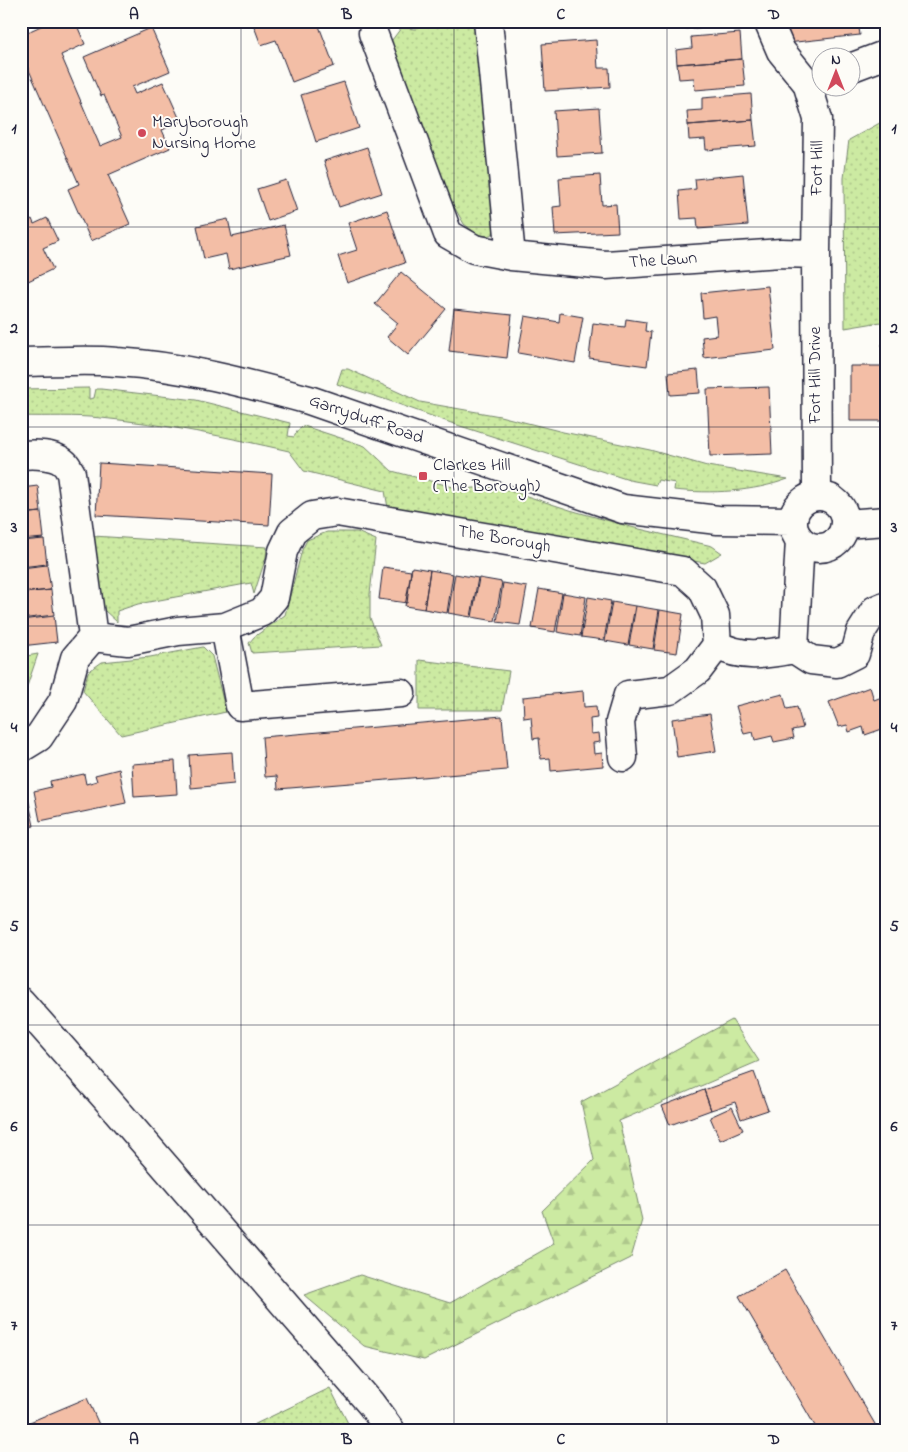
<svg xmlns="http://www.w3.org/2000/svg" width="908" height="1452" font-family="'Indie Flower',sans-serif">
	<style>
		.grass { fill: url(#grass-dots); stroke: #77866e }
		.forest { fill: url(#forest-firs); stroke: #77866e }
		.building { fill: #f3bea6; stroke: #22223b }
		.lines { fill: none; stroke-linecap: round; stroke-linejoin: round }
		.street-casing { stroke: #22223b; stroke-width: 31 }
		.secondary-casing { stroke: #22223b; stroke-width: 31 }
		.street { stroke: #fdfcf7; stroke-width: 28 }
		.secondary { stroke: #fdfcf7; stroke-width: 28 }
		.grid { fill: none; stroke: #22223b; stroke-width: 1; stroke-opacity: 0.55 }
		.poi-dot { fill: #d1495b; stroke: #fdfcf7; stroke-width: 2 }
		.labels { text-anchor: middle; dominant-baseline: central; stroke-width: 4; stroke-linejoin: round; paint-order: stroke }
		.poi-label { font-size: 18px; fill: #22223b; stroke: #fdfcf7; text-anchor: start }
		.street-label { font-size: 18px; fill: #22223b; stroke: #fdfcf7 }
		.neatline { fill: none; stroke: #22223b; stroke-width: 2 }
		.grid-label { font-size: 16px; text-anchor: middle; font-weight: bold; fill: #22223b }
	</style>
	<defs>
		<pattern id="grass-dots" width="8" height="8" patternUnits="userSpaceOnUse" patternTransform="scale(1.25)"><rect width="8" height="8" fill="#cceaa2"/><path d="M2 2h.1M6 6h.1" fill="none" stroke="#afc88c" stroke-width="1.8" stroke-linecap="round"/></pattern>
		<pattern id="forest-firs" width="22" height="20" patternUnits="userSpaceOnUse" patternTransform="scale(1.25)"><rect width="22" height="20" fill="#cceaa2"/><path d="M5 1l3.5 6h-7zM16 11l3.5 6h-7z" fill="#afc88c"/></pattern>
	</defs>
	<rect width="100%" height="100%" fill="#fdfcf7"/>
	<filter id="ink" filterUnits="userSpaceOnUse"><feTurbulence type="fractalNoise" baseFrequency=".02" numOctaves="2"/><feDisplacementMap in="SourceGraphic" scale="10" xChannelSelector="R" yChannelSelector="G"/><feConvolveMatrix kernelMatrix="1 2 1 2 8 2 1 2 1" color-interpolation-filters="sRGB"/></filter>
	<g filter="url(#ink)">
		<path class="grass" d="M414,21H452L454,24L474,25L484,75L499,222L493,234L487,236L477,234L464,224L445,191L389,44L401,28L416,29Z
			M887,119V321L845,328L844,178L849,140Z
			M342,369H348L420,402L500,416L563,432L650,450L707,466L788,479C753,492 711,494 674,490L675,483L658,480L656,485L629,480L454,424L384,399L337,384Z
			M89,388V399L94,398L96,389H101L196,400L290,423L288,436L294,437L298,430L304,426L365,446L392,471L461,489L488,487L508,490L570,510L631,527L712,546L722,553L705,563L388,508L385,491L304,471L289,451C227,437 165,424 101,418C75,415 48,417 21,416V389Z
			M327,532H357L376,540L370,594V618L381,645L252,653L249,643L254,637L285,615L302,550L307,540Z
			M93,536L267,547L266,557L254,594L251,583L138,604L117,611V622L104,610Z
			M203,647L212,656L226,712L121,735L83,691L88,672L102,662L150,657Z
			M38,654L24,695L21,696V657Z
			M419,660L509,671L502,710H419Z
			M330,1388L352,1431H241Z"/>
		<path class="forest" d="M732,1020L759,1061L619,1121L642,1220L631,1258L424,1360L364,1346L304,1295L360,1275L450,1303L554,1244L542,1211L594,1160L581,1102Z"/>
		<path class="building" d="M52,21H75L85,44L61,55L100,146L122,137L104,95L101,96L84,57L151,28L170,71L132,87L135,94L163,82L181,122L162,130L170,148L108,175L130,224L91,241L68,189L79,184L21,52V35Z
			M252,21H330L319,26L334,66L292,82L276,40L261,45Z
			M552,21H594L552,25Z
			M682,21H733V25L683,29Z
			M784,21H858L860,35L787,43Z
			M740,33L742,59L677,64L676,50L692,48L691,37Z
			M596,40L598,68H609L610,87L545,91L542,44Z
			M742,59L745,86L695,90L694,78L679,79L677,64Z
			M344,82L359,128L316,142L301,95Z
			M751,94L753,120L688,125L687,111L702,110V98Z
			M599,108L602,153L557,156L554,111Z
			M753,120L756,146L706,150L705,139L689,140L688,125Z
			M367,147L382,193L339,207L324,161Z
			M743,174L748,225L698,229L697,218L681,219L679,191L696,189L695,179Z
			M600,175L602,205L616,204L618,232L555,235L553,207L561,206L559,178Z
			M286,180L297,211L268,221L257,189Z
			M387,210L405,263L347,283L338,256L357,250L348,223Z
			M47,218L58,241L43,248L53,269L24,283L21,278V224L32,219L34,224Z
			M228,219L232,237L284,225L291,255L229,269L226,254L204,259L197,226Z
			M401,272L446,309L408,355L387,337L398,323L375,304Z
			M768,286L775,350L704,358L702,337L717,335L715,316L703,318L701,293Z
			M454,309L512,315L507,358L449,351Z
			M560,313L583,317L575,363L518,353L525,316L559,322Z
			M626,319L646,322L645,331L651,332L647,366L589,358L593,323L625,327Z
			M882,344H887V421H850V366H882Z
			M698,370L700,393L670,395L668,373Z
			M769,387L772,454L710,456L707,389Z
			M99,463L272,474L269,525L96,515Z
			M38,486L41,512L21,514V488Z
			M41,512L44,538L21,540V514Z
			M44,539L47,564L21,567V541Z
			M47,565L51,590L21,593V568Z
			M383,567L411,571L407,603L379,599Z
			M412,567L430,570L424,609L405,606Z
			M430,570L453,574L447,613L424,609Z
			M455,574L478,578L471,617L448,613Z
			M479,578L502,582L495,621L472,617Z
			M503,583L527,587L520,625L497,622Z
			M539,589L562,593L555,632L532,628Z
			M51,590L54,615L21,619V593Z
			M563,593L586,597L580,636L557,632Z
			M588,597L611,601L604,640L581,637Z
			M612,602L635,606L628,645L605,641Z
			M636,606L659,610L653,649L629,645Z
			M660,610L683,614L677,653L654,650Z
			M54,616L57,642L21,646V620Z
			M870,687L874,700L887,695V720L882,722L885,728L865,735L863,727L849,732L847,725L839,727L829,702Z
			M583,691L584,707L596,706L597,718L590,719L591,734L599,733L600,742L593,743L594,754L602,753L603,766L551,771L550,758L541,759L539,738L533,739L531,717L524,718L523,697Z
			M783,694L787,709L797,707L803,728L792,730L794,738L774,742L772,736L755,740L753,732L744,734L736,706Z
			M710,714L716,751L677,757L672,719Z
			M502,716L507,770L278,789L277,776L265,777L262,737Z
			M232,752L234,784L191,788L189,755Z
			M175,761L177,794L134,797L132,764Z
			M119,769L126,803L40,821L34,791L51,787L50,781L84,774L86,784L97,781L95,775Z
			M21,795L22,799L28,798L34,826L21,829Z
			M754,1072L768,1110L741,1119L735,1102L711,1110L704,1090Z
			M704,1090L711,1110L670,1125L662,1106Z
			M732,1107L743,1130L720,1140L710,1117Z
			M785,1270L879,1431H818L739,1296Z
			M87,1398L101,1429L97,1431H28L25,1424Z"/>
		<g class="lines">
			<defs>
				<path id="street" d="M488,21L511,256
					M768,21L781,51L807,83L818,119L816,254L817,495
					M373,33L448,234L474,249L511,256L606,265L781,253L816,254
					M850,68L887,54
					M21,455C33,454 55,454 64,463C67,465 69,470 71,473L93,637
					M225,627L240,706L401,693
					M794,649L811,660L837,663L855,654L861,632L875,610L887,605
					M21,748L39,737L63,701L75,658L93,637L128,641L178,631L225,627L262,612L274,598L283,551L292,532L312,516L337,512L683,571L702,588L715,615L717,645C743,659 766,654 794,649L800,540
					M623,757L620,722L628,695L670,690L698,670L717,645"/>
				<path id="secondary" d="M21,362C53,362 86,359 117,362C182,366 246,383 309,400L623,509L718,520L793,521
					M793 522a26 26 0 1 1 52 0a26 26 0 1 1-52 0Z
					M845,524L887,521
					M21,1002L105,1097L371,1404L391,1431"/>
			</defs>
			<use href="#street" class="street-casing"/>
			<use href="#secondary" class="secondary-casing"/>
			<use href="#street" class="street"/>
			<use href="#secondary" class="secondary"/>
		</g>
	</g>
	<path class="grid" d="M241,21V1431M454,21V1431M667,21V1431M21,227H887M21,427H887M21,626H887M21,826H887M21,1025H887M21,1225H887"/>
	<g class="poi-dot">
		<circle cx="142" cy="133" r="5"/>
		<rect x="418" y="471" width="10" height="10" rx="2.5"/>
	</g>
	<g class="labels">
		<g class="poi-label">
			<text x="152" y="123">Maryborough<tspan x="152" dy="21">Nursing Home</tspan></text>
			<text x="433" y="466">Clarkes Hill<tspan x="433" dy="21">(The Borough)</tspan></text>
		</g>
		<g class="street-label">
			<text transform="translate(818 168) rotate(-89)">Fort Hill</text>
			<text transform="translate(663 261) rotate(-4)">The Lawn</text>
			<text transform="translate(816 375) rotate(-90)">Fort Hill Drive</text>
			<text transform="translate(366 420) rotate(19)">Garryduff Road</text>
			<text transform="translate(504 540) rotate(10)">The Borough</text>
		</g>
	</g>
	<rect width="908" height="1452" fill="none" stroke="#fdfcf7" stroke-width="55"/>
	<g transform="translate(836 72)"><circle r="24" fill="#fdfcf7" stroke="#a5a5ac"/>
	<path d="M0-4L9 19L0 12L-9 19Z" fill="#d1495b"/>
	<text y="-8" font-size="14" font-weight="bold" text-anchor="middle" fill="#22223b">N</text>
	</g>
	<rect x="28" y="28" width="852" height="1396" class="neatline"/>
	<g class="grid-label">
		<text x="134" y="19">A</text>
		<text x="347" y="19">B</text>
		<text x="561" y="19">C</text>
		<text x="774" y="19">D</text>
		<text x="14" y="133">1</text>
		<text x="894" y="133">1</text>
		<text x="14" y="333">2</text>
		<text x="894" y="333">2</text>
		<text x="14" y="532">3</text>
		<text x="894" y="532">3</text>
		<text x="14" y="732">4</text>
		<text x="894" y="732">4</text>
		<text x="14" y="931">5</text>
		<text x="894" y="931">5</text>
		<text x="14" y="1131">6</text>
		<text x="894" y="1131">6</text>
		<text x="14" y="1330">7</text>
		<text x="894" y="1330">7</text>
		<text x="134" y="1444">A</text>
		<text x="347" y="1444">B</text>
		<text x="561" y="1444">C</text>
		<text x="774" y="1444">D</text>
	</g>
</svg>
